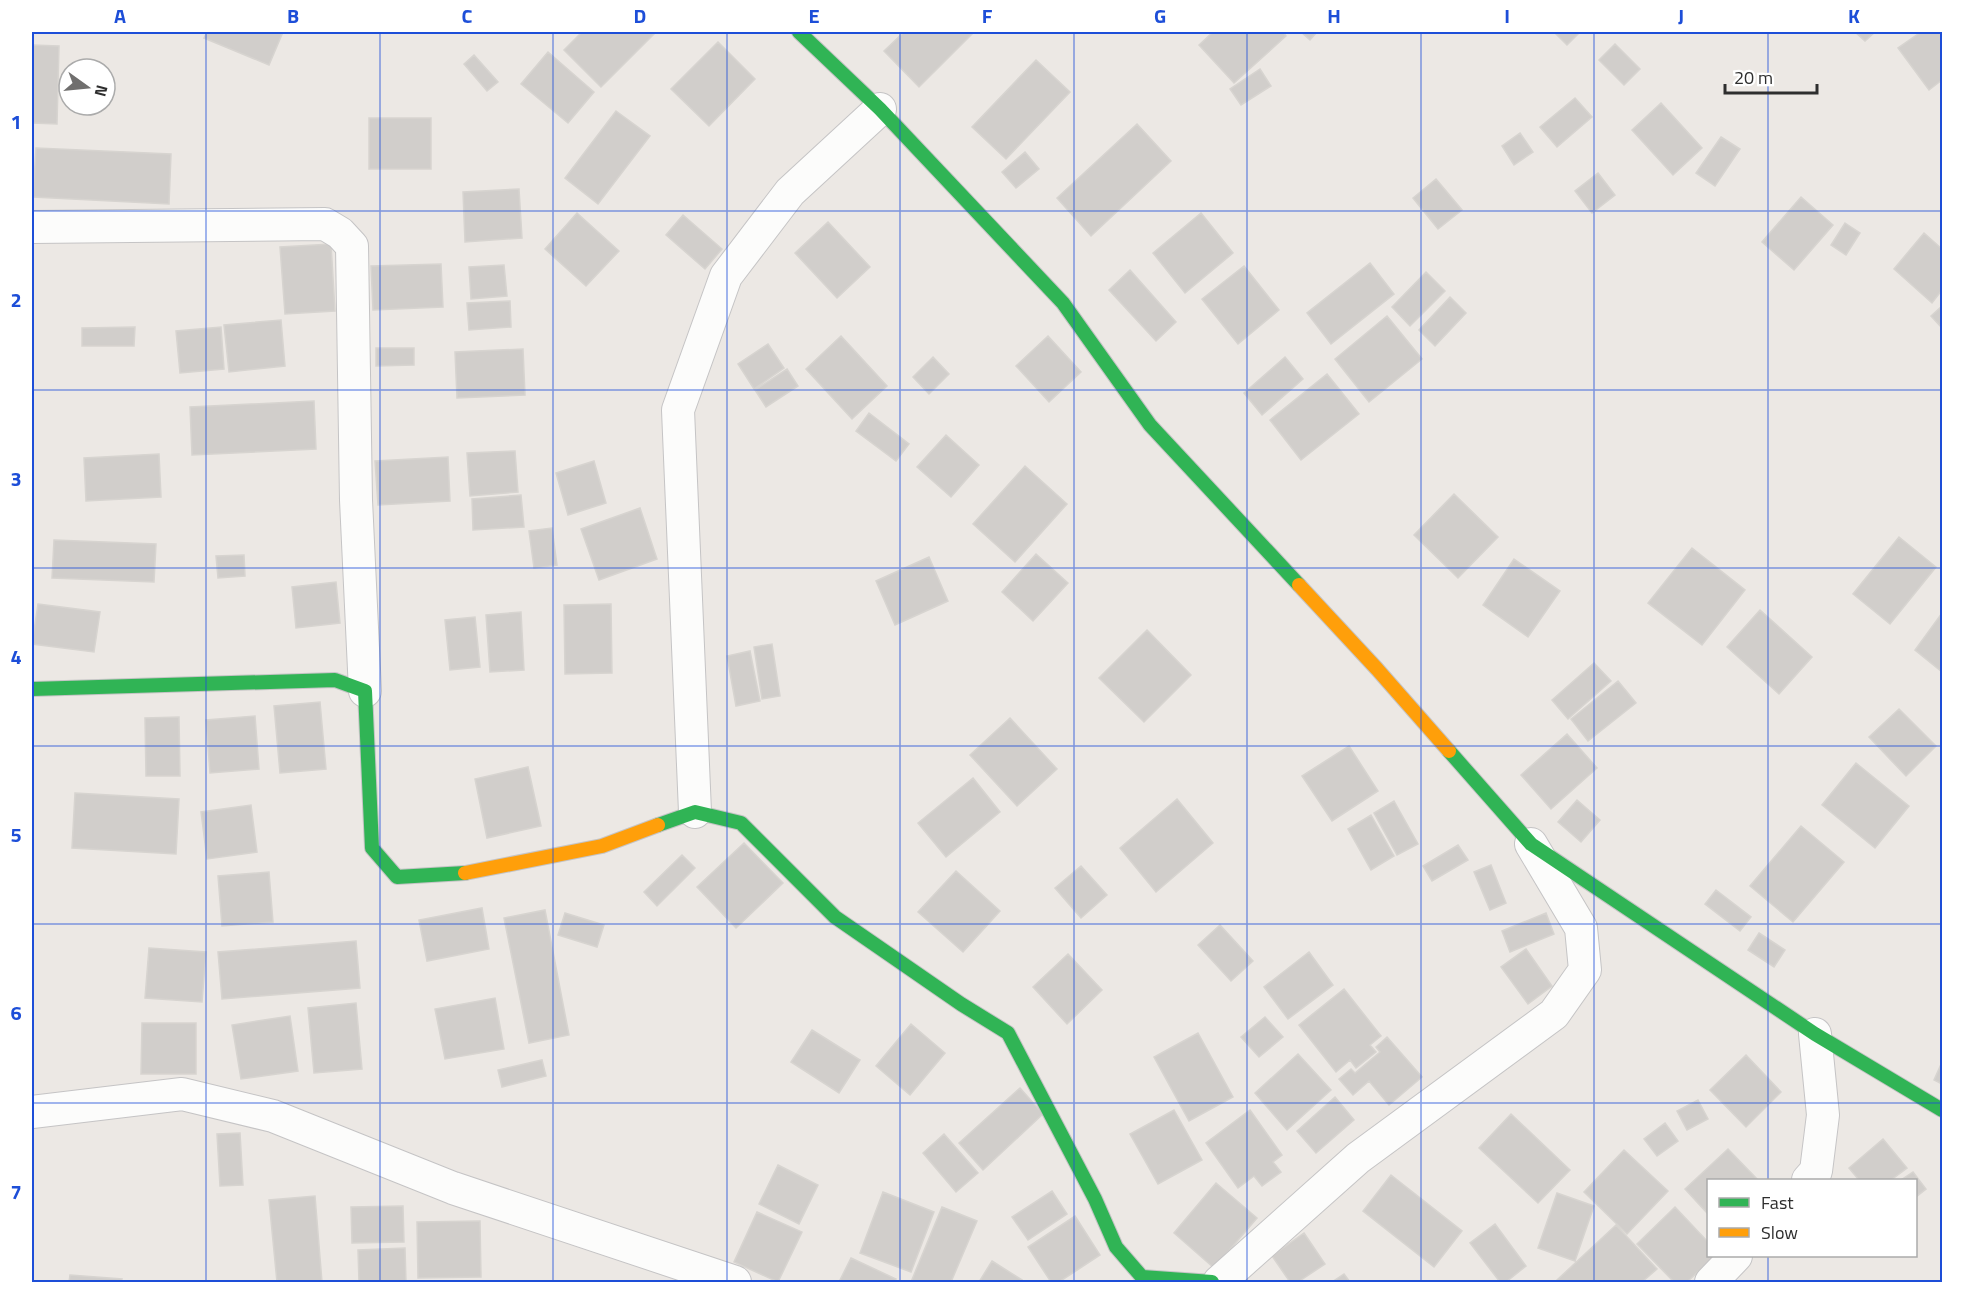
<svg xmlns="http://www.w3.org/2000/svg" width="1974" height="1314" font-family="'Titillium Web',sans-serif">
	<style>
		.building { fill: #d1cecb; stroke: #d7d4d0; stroke-width: 1.5 }
		.lines { fill: none; stroke-linecap: round; stroke-linejoin: round }
		.street-casing { stroke: #c5c4c5; stroke-width: 34 }
		.fast-casing { stroke: #c5c4c5; stroke-width: 16 }
		.slow-casing { stroke: #c5c4c5; stroke-width: 16 }
		.street { stroke: #fcfcfb; stroke-width: 32 }
		.fast { stroke: #30b455; stroke-width: 14 }
		.slow { stroke: #ff9f0a; stroke-width: 14 }
		.grid { fill: none; stroke: #1d4ed8; stroke-width: 1.5; stroke-opacity: 0.55 }
		.neatline { fill: none; stroke: #1d4ed8; stroke-width: 2 }
		.grid-label { font-size: 20px; text-anchor: middle; font-weight: bold; fill: #1d4ed8 }
	</style>
	<rect width="100%" height="100%" fill="#ece8e4"/>
	<path class="building" d="M207,32H283L269,65L204,38Z
		M582,32H656L601,87L564,50Z
		M904,32H974L919,87L884,51Z
		M1213,32H1283L1286,36L1234,83L1199,45Z
		M1301,32H1317L1310,40Z
		M1554,32H1580L1567,45Z
		M1855,32H1875L1865,41Z
		M1921,32H1942V80L1929,90L1898,48Z
		M718,42L755,79L709,126L671,89Z
		M1615,44L1640,69L1624,85L1599,60Z
		M32,45L59,46L57,124L32,123Z
		M548,52L594,92L568,123L521,84Z
		M474,55L498,82L487,91L464,64Z
		M1036,60L1070,92L1006,159L972,127Z
		M1260,69L1271,86L1241,105L1230,89Z
		M1575,98L1592,117L1557,147L1540,127Z
		M1661,103L1702,148L1673,175L1632,130Z
		M616,111L650,136L598,204L565,178Z
		M369,118H431V169H369Z
		M1137,124L1171,161L1091,236L1057,198Z
		M1520,133L1533,152L1514,165L1502,146Z
		M1721,137L1740,149L1715,186L1696,173Z
		M36,148L171,154L169,204L33,197Z
		M1025,152L1039,169L1016,188L1002,172Z
		M1598,173L1615,195L1592,213L1575,191Z
		M1436,179L1462,210L1438,229L1413,198Z
		M519,189L522,238L465,242L463,192Z
		M1801,197L1833,225L1794,270L1762,242Z
		M577,213L619,251L586,286L545,249Z
		M1201,213L1233,253L1185,293L1153,253Z
		M683,215L722,249L705,269L666,235Z
		M828,222L870,267L837,298L795,253Z
		M1845,223L1860,233L1846,255L1831,245Z
		M1924,233L1942,249V290L1932,303L1894,269Z
		M331,244L335,311L285,314L280,247Z
		M1370,263L1394,294L1331,344L1307,313Z
		M441,264L443,307L373,310L371,266Z
		M504,265L507,296L471,299L469,267Z
		M1244,266L1279,310L1238,344L1202,299Z
		M1130,270L1176,322L1156,341L1109,290Z
		M1426,272L1445,291L1410,326L1392,307Z
		M1450,297L1466,313L1435,346L1419,330Z
		M510,301L511,327L469,330L467,303Z
		M1942,306V328L1931,316Z
		M1387,316L1422,359L1369,402L1335,359Z
		M281,320L285,366L229,372L224,325Z
		M135,327L134,346H82V328Z
		M221,327L224,369L180,373L176,331Z
		M841,336L887,386L852,419L806,369Z
		M1048,336L1081,372L1049,402L1016,366Z
		M768,344L784,368L754,389L738,364Z
		M376,348H414V365L376,366Z
		M523,349L525,395L457,398L455,352Z
		M933,357L949,374L929,394L913,377Z
		M1285,357L1303,379L1262,415L1244,393Z
		M787,369L798,386L766,407L755,390Z
		M1327,374L1359,414L1301,460L1270,420Z
		M314,401L316,449L192,455L190,407Z
		M869,413L909,444L896,461L856,431Z
		M946,435L979,465L951,497L917,467Z
		M515,451L518,492L470,496L467,453Z
		M159,454L161,497L86,501L84,458Z
		M448,457L450,501L378,505L375,461Z
		M594,461L606,503L568,515L556,473Z
		M1025,466L1067,504L1015,562L973,524Z
		M1454,494L1498,537L1458,578L1414,535Z
		M521,495L524,527L473,530L472,499Z
		M640,508L657,559L599,580L581,529Z
		M552,528L557,565L534,568L529,531Z
		M1899,537L1936,567L1890,624L1853,594Z
		M54,540L156,544L154,582L52,578Z
		M1692,548L1745,590L1702,645L1648,603Z
		M1036,554L1068,583L1033,621L1002,592Z
		M244,555L245,576L218,578L216,556Z
		M929,557L948,601L895,625L876,581Z
		M1514,559L1560,591L1528,637L1483,605Z
		M336,582L340,623L296,628L292,587Z
		M38,604L100,612L94,652L32,644Z
		M611,604L612,673L565,674L564,605Z
		M1760,610L1812,657L1779,694L1727,647Z
		M521,612L524,670L490,672L486,615Z
		M1942,613V672L1915,650Z
		M475,617L480,667L450,670L445,620Z
		M1147,630L1191,675L1144,722L1099,678Z
		M772,644L780,696L762,699L754,647Z
		M750,651L760,701L736,706L727,656Z
		M1594,663L1611,681L1568,719L1552,700Z
		M1618,681L1636,703L1588,741L1571,719Z
		M320,702L326,769L280,773L274,706Z
		M1899,709L1936,746L1906,776L1869,737Z
		M255,716L259,769L210,773L206,720Z
		M179,717L180,776H146L145,718Z
		M1010,718L1057,769L1017,806L970,755Z
		M1567,734L1597,768L1551,809L1521,775Z
		M1349,746L1378,791L1332,821L1302,776Z
		M1856,763L1909,806L1875,848L1822,805Z
		M528,767L541,826L487,838L475,779Z
		M973,778L1000,812L946,857L918,823Z
		M75,793L179,799L176,854L72,848Z
		M1177,799L1213,843L1156,892L1120,848Z
		M1577,800L1600,820L1581,842L1558,822Z
		M1394,801L1418,844L1397,855L1374,813Z
		M251,805L257,852L207,859L201,812Z
		M1371,815L1394,856L1371,870L1348,829Z
		M1801,826L1844,862L1793,922L1750,886Z
		M744,843L783,883L736,928L697,887Z
		M1458,845L1468,860L1432,881L1423,866Z
		M682,855L695,868L657,906L644,892Z
		M1491,865L1506,903L1490,910L1474,872Z
		M1081,866L1107,895L1081,918L1055,888Z
		M956,871L1000,911L963,952L918,912Z
		M269,872L273,922L222,926L218,876Z
		M1716,890L1751,917L1740,931L1705,904Z
		M482,908L489,949L427,961L419,920Z
		M545,910L569,1035L529,1043L504,918Z
		M565,913L604,925L597,947L558,935Z
		M1546,913L1554,934L1510,952L1502,931Z
		M1220,925L1253,961L1231,981L1198,945Z
		M1759,933L1785,950L1774,967L1748,950Z
		M356,941L360,988L222,999L218,952Z
		M149,948L206,952L202,1002L145,998Z
		M1526,949L1552,986L1528,1004L1501,967Z
		M1309,952L1333,985L1288,1019L1264,987Z
		M1068,954L1102,990L1067,1024L1033,987Z
		M1344,989L1381,1036L1370,1045L1376,1052L1356,1068L1350,1060L1336,1072L1299,1025Z
		M495,998L504,1049L445,1059L435,1009Z
		M356,1003L362,1069L314,1073L308,1008Z
		M290,1016L298,1071L241,1079L232,1025Z
		M1265,1017L1283,1037L1259,1057L1241,1037Z
		M142,1023H196V1074H141Z
		M911,1024L945,1053L910,1095L876,1066Z
		M812,1030L860,1060L839,1093L791,1062Z
		M1198,1033L1233,1097L1189,1121L1154,1057Z
		M1387,1037L1422,1077L1389,1105L1369,1081L1353,1095L1339,1079L1351,1069L1355,1073L1380,1052L1376,1047Z
		M1298,1054L1331,1090L1287,1130L1255,1093Z
		M1746,1055L1781,1092L1746,1127L1710,1090Z
		M542,1060L546,1076L502,1087L498,1070Z
		M1942,1062V1084L1934,1080Z
		M1020,1088L1043,1114L983,1170L959,1143Z
		M1335,1097L1354,1120L1316,1153L1297,1131Z
		M1698,1100L1708,1119L1687,1130L1677,1111Z
		M1174,1110L1202,1160L1158,1184L1130,1134Z
		M1250,1110L1282,1155L1273,1162L1281,1172L1262,1186L1254,1176L1238,1188L1206,1143Z
		M1511,1114L1570,1170L1538,1203L1479,1148Z
		M1665,1123L1678,1141L1657,1156L1644,1139Z
		M240,1133L243,1185L220,1186L217,1134Z
		M944,1134L978,1173L956,1192L923,1153Z
		M1883,1139L1907,1168L1891,1180H1859L1849,1168Z
		M1728,1149L1758,1180H1708V1214L1685,1189Z
		M1624,1150L1668,1191L1627,1234L1584,1192Z
		M778,1165L818,1185L799,1224L759,1204Z
		M1913,1172L1926,1189L1916,1197V1180H1901Z
		M1391,1175L1462,1231L1434,1267L1363,1211Z
		M1216,1183L1257,1218L1214,1268L1174,1233Z
		M1052,1191L1067,1214L1028,1240L1012,1217Z
		M883,1192L934,1212L911,1272L860,1253Z
		M1557,1193L1594,1206L1575,1261L1538,1248Z
		M315,1196L322,1282H277L269,1200Z
		M403,1206L404,1242L352,1243L351,1207Z
		M942,1207L977,1221L951,1282H911Z
		M1675,1207L1708,1242V1256H1715L1687,1282H1674L1637,1244Z
		M757,1212L802,1232L778,1282L734,1262Z
		M1075,1216L1100,1255L1059,1282H1051L1028,1247Z
		M480,1221L481,1277L418,1278L417,1222Z
		M1495,1224L1526,1266L1506,1282H1500L1470,1243Z
		M1616,1225L1657,1269L1642,1282H1559L1557,1280Z
		M1304,1233L1325,1264L1298,1282H1290L1272,1256Z
		M405,1248L406,1282H359L358,1250Z
		M851,1258L896,1279L894,1282H839Z
		M992,1261L1022,1280L1020,1282H979Z
		M1344,1274L1350,1282H1332Z
		M70,1275L122,1279L121,1282H69Z"/>
	<g class="lines">
		<defs>
			<path id="street" d="M32,227L325,224L340,233L352,246L356,500L365,691
				M695,812L678,410L726,276L790,192L880,109
				M32,1112L182,1094L273,1116L453,1188L735,1282
				M1808,1180L1816,1171L1823,1115L1815,1034
				M1219,1282L1358,1158L1554,1014L1585,970L1581,928L1531,844
				M1711,1282L1736,1256"/>
			<path id="fast" d="M799,32L880,109L1063,303L1150,425L1299,585
				M32,689L335,680L365,691L372,848L397,877L465,873
				M1449,751L1531,844L1815,1034L1942,1110
				M658,825L695,812L741,823L835,917L961,1004L1008,1033L1095,1199L1116,1247L1142,1277L1212,1282"/>
			<path id="slow" d="M1299,585L1377,669L1449,751
				M465,873L602,846L658,825"/>
		</defs>
		<use href="#street" class="street-casing"/>
		<use href="#fast" class="fast-casing"/>
		<use href="#slow" class="slow-casing"/>
		<use href="#street" class="street"/>
		<use href="#fast" class="fast"/>
		<use href="#slow" class="slow"/>
	</g>
	<path class="grid" d="M206,32V1282M380,32V1282M553,32V1282M727,32V1282M900,32V1282M1074,32V1282M1247,32V1282M1421,32V1282M1594,32V1282M1768,32V1180M32,211H1942M32,390H1942M32,568H1942M32,746H1942M32,924H1942M32,1103H1942M1768,1256V1282"/>
	<rect width="1974" height="1314" fill="none" stroke="#ffffff" stroke-width="66"/>
	<rect x="1707" y="1179" width="210" height="78" fill="#ffffff" stroke="#ababab" stroke-width="1.5"/>
	<rect x="1719" y="1198" width="30" height="9" fill="#30b455" stroke="#ababab" stroke-width="1.5"/>
	<text x="1761" y="1209" font-size="18" fill="#2e2e2e">Fast</text>
	<rect x="1719" y="1228" width="30" height="9" fill="#ff9f0a" stroke="#ababab" stroke-width="1.5"/>
	<text x="1761" y="1239" font-size="18" fill="#2e2e2e">Slow</text>
	<g transform="translate(87 87) rotate(105)"><circle r="28" fill="#ffffff" stroke="#ababab" stroke-width="1.5"/>
	<path d="M0-4.5L10 22L0 15L-10 22Z" fill="#706f6e"/>
	<text y="-9" font-size="16" font-weight="bold" text-anchor="middle" fill="#2e2e2e">N</text>
	</g>
	<path d="M1725 84v9h92v-9" fill="none" stroke="#2e2e2e" stroke-width="3"/>
	<text x="1734" y="84" font-size="18" fill="#2e2e2e" stroke="#ffffff" stroke-width="4.5" paint-order="stroke">20 m</text>
	<rect x="33" y="33" width="1908" height="1248" class="neatline"/>
	<g class="grid-label">
		<text x="120" y="23">A</text>
		<text x="293" y="23">B</text>
		<text x="467" y="23">C</text>
		<text x="640" y="23">D</text>
		<text x="814" y="23">E</text>
		<text x="987" y="23">F</text>
		<text x="1160" y="23">G</text>
		<text x="1334" y="23">H</text>
		<text x="1507" y="23">I</text>
		<text x="1681" y="23">J</text>
		<text x="1854" y="23">K</text>
		<text x="16" y="129">1</text>
		<text x="16" y="307">2</text>
		<text x="16" y="486">3</text>
		<text x="16" y="664">4</text>
		<text x="16" y="842">5</text>
		<text x="16" y="1020">6</text>
		<text x="16" y="1199">7</text>
	</g>
</svg>
